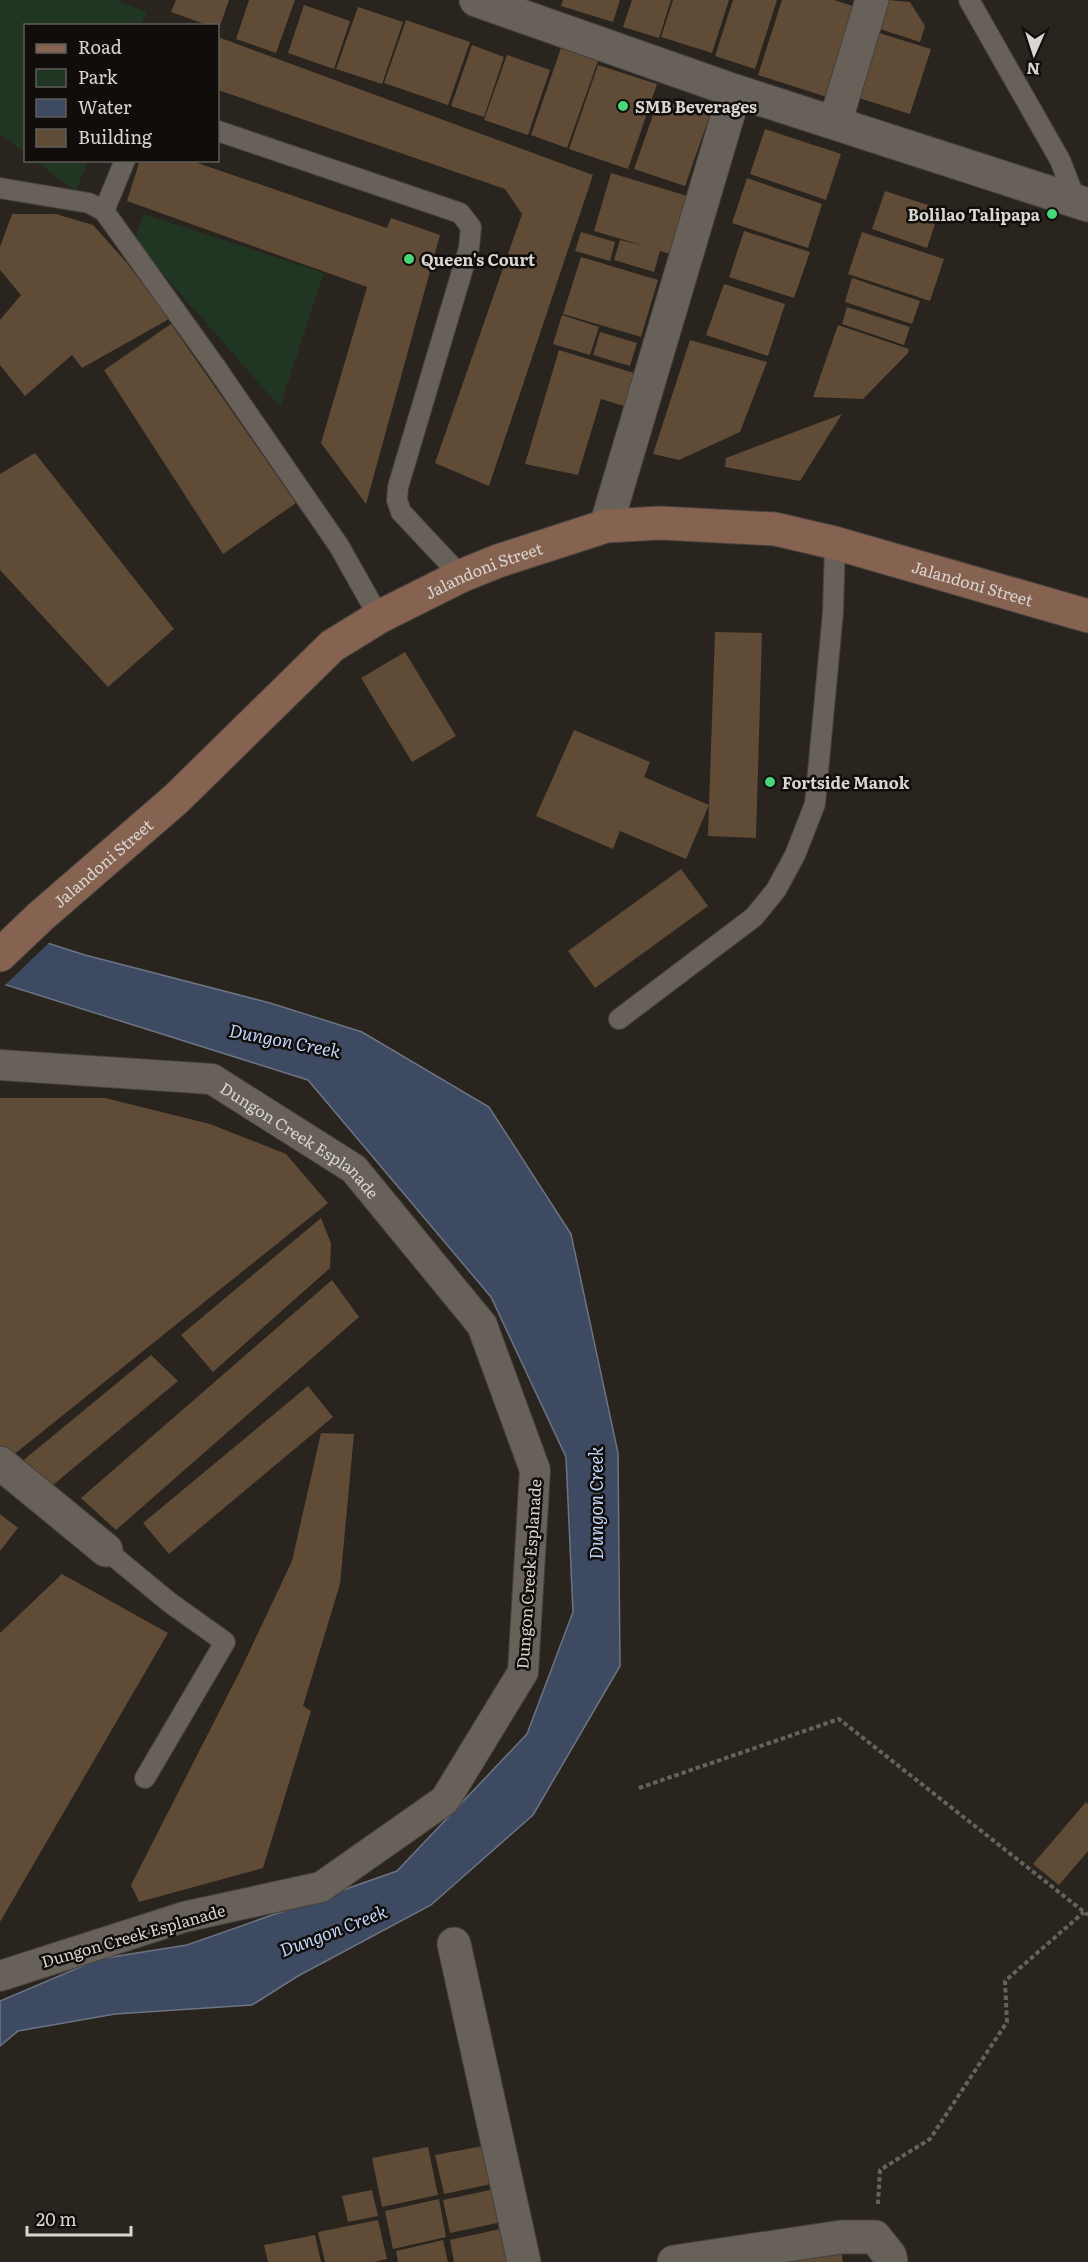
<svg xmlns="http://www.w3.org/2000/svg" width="1088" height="2262" font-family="Literata,serif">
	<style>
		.green { fill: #213523 }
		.water { fill: #3d4a61; stroke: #6c7483; stroke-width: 1.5 }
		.pier { fill: #29241e }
		.building { fill: #5f4b36 }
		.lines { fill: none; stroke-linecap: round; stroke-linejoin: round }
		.service-casing { stroke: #46413c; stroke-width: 22 }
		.pedestrian-casing { stroke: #46413c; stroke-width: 32 }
		.minor-casing { stroke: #46413c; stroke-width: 35 }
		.secondary-casing { stroke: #46413c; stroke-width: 35 }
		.path { stroke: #66625c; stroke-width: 4; stroke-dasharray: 4.5 3; stroke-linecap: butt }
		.service { stroke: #67615a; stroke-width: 20 }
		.pedestrian { stroke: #67615a; stroke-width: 30 }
		.minor { stroke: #67615a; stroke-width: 33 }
		.secondary { stroke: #866251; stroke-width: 33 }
		.poi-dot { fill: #47d779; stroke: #100d0b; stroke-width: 2 }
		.labels { text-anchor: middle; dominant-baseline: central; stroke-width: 5; stroke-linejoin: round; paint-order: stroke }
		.poi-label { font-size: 16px; font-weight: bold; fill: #d9d5d1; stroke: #100d0b; text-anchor: start }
		.street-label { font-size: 16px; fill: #d9d5d1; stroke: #100d0b }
		.water-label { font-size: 18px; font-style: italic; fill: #c0d5fb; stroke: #100d0b }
	</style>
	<rect width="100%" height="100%" fill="#29241e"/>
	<path class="green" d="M0,0H116L147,12L141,25L26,26L25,153L0,134Z
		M35,161H88L76,191Z
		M144,214L324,273L280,407L134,241Z"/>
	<path class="water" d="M0,928L85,955L270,1003L362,1032L489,1107L571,1234L618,1453L620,1666L533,1815L431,1905L298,1976L252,2005L115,2014L18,2031L0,2046V2001L99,1959L187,1945L397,1871L527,1734L573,1612L566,1457L491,1297L308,1080L0,983Z"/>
	<path class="pier" d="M0,925L51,941L3,987L0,986Z"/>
	<path class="building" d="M176,0H229L219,29L218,26H210L171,12Z
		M249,0H295L276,53L236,39Z
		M563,0H620L613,22L561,6Z
		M632,0H671L659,38L623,27Z
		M673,0H729L712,53L661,37Z
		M733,0H777L755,69L715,56Z
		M782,0H834L862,9L833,99L758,75Z
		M888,0L910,2L925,26L920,42L880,29Z
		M304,5L350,21L334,69L288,53Z
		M358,7L403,22L382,84L336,69Z
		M406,20L470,42L448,105L384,83Z
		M866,29L931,49L910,114L846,94Z
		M218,37L593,175L489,486L435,463L522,214L505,189L218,90Z
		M472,45L504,57L484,117L451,106Z
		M561,48L598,61L567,148L531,135Z
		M507,55L550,70L528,135L484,120Z
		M598,65L657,84L628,169L569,149Z
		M659,98L710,115L685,186L634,169Z
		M765,129L841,154L826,200L750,174Z
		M140,160H189L387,228L391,218L440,235L366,504L321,443L367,287L127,201Z
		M611,173L691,197L673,255L660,251L654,272L614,260L620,240L645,246L594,231Z
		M747,178L822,204L808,248L732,223Z
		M885,191L940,209L927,248L872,229Z
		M12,214H56L93,225L127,263L169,319L82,368L72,355L25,396L0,365V320L21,295L0,270V247Z
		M744,231L810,252L794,298L729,277Z
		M581,232L615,242L610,261L575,251Z
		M862,232L944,259L930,301L848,274Z
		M581,257L658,280L641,337L563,314Z
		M852,278L920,301L912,324L845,302Z
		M724,284L785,304L768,356L706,335Z
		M847,307L910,327L904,345L842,324Z
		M562,315L599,327L590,355L553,344Z
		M171,324L296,503L223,554L104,370Z
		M838,325L909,349L908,353L863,399L813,397Z
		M600,332L637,343L630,366L593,355Z
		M690,340L767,362L740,432L679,460L653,454Z
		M559,350L634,373L624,406L601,399L578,475L525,464Z
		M842,414L800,481L725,467L726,458Z
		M35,453L174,629L108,687L0,570V474Z
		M715,632L762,633L756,838L708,836L709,805L686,859L620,831L613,849L536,816L574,730L650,762L644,777L709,805Z
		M405,652L456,736L412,762L361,678Z
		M681,869L708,906L595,988L568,951Z
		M0,1098H105L210,1124L286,1154L328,1203L12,1456L0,1446Z
		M321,1218L331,1243L330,1268L213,1372L181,1335Z
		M332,1280L359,1317L116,1530L81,1498Z
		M151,1355L178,1381L53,1485L20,1463Z
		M308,1386L333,1417L169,1554L143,1523Z
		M321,1433L354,1434L340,1584L303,1706L311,1711L263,1868L139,1902L131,1885L242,1667L292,1561Z
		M0,1514L18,1528L0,1551Z
		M62,1574L168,1633L0,1922V1633Z
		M1086,1802L1088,1804V1851L1059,1885L1033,1864Z
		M488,2145L496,2183L444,2194L435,2155Z
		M428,2147L438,2195L382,2207L372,2158Z
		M495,2189L502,2222L450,2233L443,2200Z
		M372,2190L378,2216L348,2222L342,2196Z
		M439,2199L446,2237L393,2249L385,2211Z
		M378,2220L387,2259L374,2262H325L318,2232Z
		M500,2229L507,2262H454L450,2240Z
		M315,2235L321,2262H268L264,2245Z
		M839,2239L843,2262H779Z
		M443,2240L448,2262H398L396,2251Z"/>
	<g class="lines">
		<defs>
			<path id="service" d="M969,0L1060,160L1076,201
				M218,131L460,213L471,227L469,248L398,487L397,500L401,512L461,576
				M0,188L89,203L104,211L215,366L339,546L379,617
				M104,211L125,160
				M619,1019L754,917L776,890L795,855L815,804L833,612L835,543
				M106,1550L169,1602L225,1642L145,1778"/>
			<g id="pedestrian">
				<path id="s1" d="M0,1065L212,1079L354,1169L482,1325L535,1470L523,1672L445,1800L321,1887L184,1917L0,1976"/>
			</g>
			<path id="minor" d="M476,0L735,91L1088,205
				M835,123L872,0
				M606,526L735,91
				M0,1463L106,1550
				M454,1944L524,2262
				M674,2262L841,2237H875L890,2256L891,2262"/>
			<g id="secondary">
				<path id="s2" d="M0,955L41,916L176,799L332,646L379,617L461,576L498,561L606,526L660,523L775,529L835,543L1088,616"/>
			</g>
		</defs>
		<use href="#service" class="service-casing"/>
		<use href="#pedestrian" class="pedestrian-casing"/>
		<use href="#minor" class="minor-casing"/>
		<use href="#secondary" class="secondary-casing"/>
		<path class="path" d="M639,1788L839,1719L1088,1915
			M878,2204L880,2170L930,2139L1007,2022L1005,1981L1084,1912"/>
		<use href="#service" class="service"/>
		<use href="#pedestrian" class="pedestrian"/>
		<use href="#minor" class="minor"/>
		<use href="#secondary" class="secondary"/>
	</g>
	<g class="poi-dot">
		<circle cx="623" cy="106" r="6"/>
		<circle cx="1052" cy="214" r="6"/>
		<circle cx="409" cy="259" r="6"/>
		<circle cx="770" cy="782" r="6"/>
	</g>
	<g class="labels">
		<g class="poi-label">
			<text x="635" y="106">SMB Beverages</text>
			<text x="1040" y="214" text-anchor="end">Bolilao Talipapa</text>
			<text x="421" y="259">Queen's Court</text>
			<text x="782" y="782">Fortside Manok</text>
		</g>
		<g class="street-label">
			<text stroke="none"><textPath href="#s2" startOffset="624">Jalandoni Street</textPath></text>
			<text stroke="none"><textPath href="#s2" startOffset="1128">Jalandoni Street</textPath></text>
			<text stroke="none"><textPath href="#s2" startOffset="138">Jalandoni Street</textPath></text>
			<text stroke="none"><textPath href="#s1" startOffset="320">Dungon Creek Esplanade</textPath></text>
			<text transform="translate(528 1574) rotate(-86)">Dungon Creek Esplanade</text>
			<text transform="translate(133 1935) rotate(-16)">Dungon Creek Esplanade</text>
		</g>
		<g class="water-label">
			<text transform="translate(285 1040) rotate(11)">Dungon Creek</text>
			<text transform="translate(595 1503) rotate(-90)">Dungon Creek</text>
			<text transform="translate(333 1930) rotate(-21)">Dungon Creek</text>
		</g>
	</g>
	<rect x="24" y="24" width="195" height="138" fill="#100d0b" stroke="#605d5a" stroke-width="1.5"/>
	<rect x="36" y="44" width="30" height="9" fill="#866251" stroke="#605d5a" stroke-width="1.5"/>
	<text x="78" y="54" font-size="18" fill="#d9d5d1">Road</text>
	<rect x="36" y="69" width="30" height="18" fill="#213523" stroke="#605d5a" stroke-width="1.5"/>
	<text x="78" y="84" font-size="18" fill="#d9d5d1">Park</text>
	<rect x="36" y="99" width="30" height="18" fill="#3d4a61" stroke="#605d5a" stroke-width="1.5"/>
	<text x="78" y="114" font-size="18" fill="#d9d5d1">Water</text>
	<rect x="36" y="129" width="30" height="18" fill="#5f4b36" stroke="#605d5a" stroke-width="1.5"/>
	<text x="78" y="144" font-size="18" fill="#d9d5d1">Building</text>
	<g transform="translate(1034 54) rotate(183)" stroke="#100d0b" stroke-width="4.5" paint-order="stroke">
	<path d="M0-4.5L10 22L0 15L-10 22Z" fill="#d9d5d1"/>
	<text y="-9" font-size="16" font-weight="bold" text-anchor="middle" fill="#d9d5d1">N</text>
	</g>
	<path d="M27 2226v9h104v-9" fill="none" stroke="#d9d5d1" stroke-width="3"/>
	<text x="36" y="2226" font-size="18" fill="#d9d5d1" stroke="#100d0b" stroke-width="4.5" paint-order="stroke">20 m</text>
</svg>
